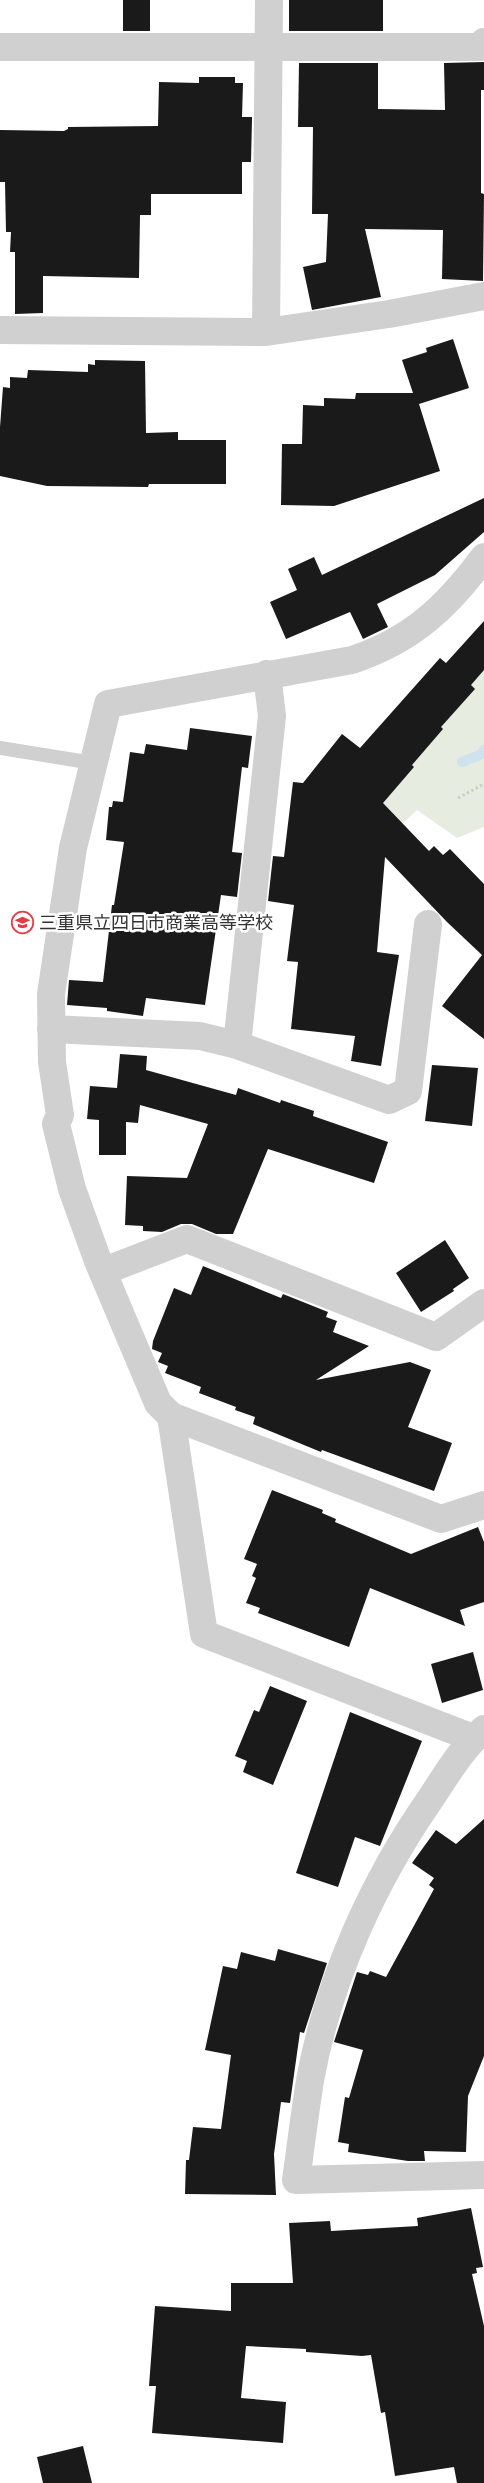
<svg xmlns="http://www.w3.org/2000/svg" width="484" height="2483" font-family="Jost,'Noto Sans JP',sans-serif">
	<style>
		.green { fill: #e6ecdf }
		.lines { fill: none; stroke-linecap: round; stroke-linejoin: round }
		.stream { stroke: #cfe2ee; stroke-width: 10 }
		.building { fill: #1a1a1a }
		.path { stroke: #cdcdcd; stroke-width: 3; stroke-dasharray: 2.5 2.5; stroke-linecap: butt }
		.lane { stroke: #d0d0d0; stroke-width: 14 }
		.street { stroke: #d0d0d0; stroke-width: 28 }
		.labels { text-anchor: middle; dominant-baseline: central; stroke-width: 5; stroke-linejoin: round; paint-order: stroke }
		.poi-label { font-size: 18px; fill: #333; stroke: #fff; text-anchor: start }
	</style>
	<rect width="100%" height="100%" fill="#fff"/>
	<path class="green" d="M484,661V827L457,838L417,810L352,871L351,808Z"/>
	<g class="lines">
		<path class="stream" d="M462,762L480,755L484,750"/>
	</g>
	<path class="building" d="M123,0H150V31H123Z
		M289,0H383V31H289Z
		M484,62V90H481V193L484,194L483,281L442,279L443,230L365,229L381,297L312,310L303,267L326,262L328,214H312L313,127H298L299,63H378V109L445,110L444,63Z
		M199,77H235V83H243L242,117H252V119L251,162H242V194H151V215H140L139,278L43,276V313L15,314V252H10L11,232H6L5,182H0V130L64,131L68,129V127L158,126L159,82L199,83Z
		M453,339L469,388L419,404L440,471L334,506L281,505L282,444H302L303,405L324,406V398L355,399L356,393H413L402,360L427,352L426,348Z
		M95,360L145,361L146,433L178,432V440H226V484H149L148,487L47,486L0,476V427L3,387L10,388V377L27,378L28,370L88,372V364L95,365Z
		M484,498V532L435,575L377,604L388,627L363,639L350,612L286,639L270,602L297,590L288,569L314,557L322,575Z
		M484,621V670L471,685L475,689L441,727L443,729L412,765L414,767L383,803L429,851L434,846L443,855L450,849L484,884V1039L442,1006L482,955L447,922L385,857L377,952L399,955L381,1066L351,1061L355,1036L291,1029L298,962L287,961L294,905L268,901L273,856L284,857L293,782L303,783L342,734L360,748L440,658L446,663Z
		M190,728L252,736L248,768L242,767L232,852L242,853L237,897L221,895L205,1005L146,998L143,1016L107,1011V1008L67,1005L69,980L103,982L112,905H114L124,842L106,840L109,807H112L113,801L123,802L130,752L144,754L146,744L187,750Z
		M120,1054L147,1056L146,1070L236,1095L238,1088L280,1103L281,1100L314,1111L313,1116L388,1142L374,1183L268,1149L233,1234H216L192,1224H181L162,1232L143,1231V1226L125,1225L127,1176L187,1178L208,1124L140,1105L138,1123L126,1122V1155H99V1120L87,1119L90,1086L117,1088Z
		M432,1065L478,1068L472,1126L425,1121Z
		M445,1240L469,1278L453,1289L454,1291L421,1312L396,1273Z
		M203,1266L281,1298L283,1294L328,1312L326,1317L337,1321L333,1332L369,1346L316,1380L410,1362L431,1370L408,1427L452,1443L434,1491L322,1450L321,1452L253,1424L255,1417L235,1410L236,1407L199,1393L201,1387L165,1373L168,1366L158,1362L162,1353L152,1349L153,1341L174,1288L191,1295Z
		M272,1490L323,1510L322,1513L336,1519L335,1522L411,1554L478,1527L484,1542V1602L460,1610L465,1626L370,1588L349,1647L258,1613L260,1608L246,1603L256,1578L252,1576L257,1564L244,1559Z
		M473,1652L483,1690L442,1703L431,1664Z
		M270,1686L307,1701L273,1785L243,1772L247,1761L235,1756L254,1710L259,1712Z
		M350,1712L422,1741L380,1846L355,1837L338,1887L296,1873Z
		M484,1819V2056L468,2096L466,2152L424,2151L425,2161H408L348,2152L349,2144L338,2142L345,2097L349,2098L363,2050L334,2042L357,1972L368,1975L370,1971L386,1977L434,1889L429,1885L434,1878L412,1863L436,1830L456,1844Z
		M278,1949L327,1963L304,2033L300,2032L290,2103L281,2102L274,2154L276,2195L185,2194L186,2160H189L193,2127L221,2129L231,2055L205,2050L223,1966L237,1969L241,1952L275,1961Z
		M471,2208L483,2267L476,2268L477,2273L472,2274L484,2326V2483H457L454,2467L395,2476L385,2412L381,2413L371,2355L362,2356L306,2352V2349L246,2346L241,2398L286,2402L283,2443L152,2433L156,2386H149L155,2306L231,2311V2283H293L289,2223L330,2221L331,2231L418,2226L417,2218Z
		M83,2446L92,2483H43L37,2457Z"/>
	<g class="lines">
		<path class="path" d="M458,798L484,784"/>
		<path class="lane" d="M0,748L93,763"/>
		<path class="street" d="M0,47H480L484,42
			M0,330L266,332L389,314L484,296
			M266,332L269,0
			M484,557C447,607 412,640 352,660L108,704L73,848L51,994L52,1062L60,1115L56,1124L72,1189L98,1261L158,1403L171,1416L441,1519L484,1505
			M51,1029L200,1036L237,1045L389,1100L408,1091L428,924
			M237,1045L272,716L267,674
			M104,1271L187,1239L436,1337L484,1303
			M171,1416L204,1634L473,1738
			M484,1729C462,1748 447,1774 431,1798C374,1880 330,1976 311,2075C305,2110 301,2145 296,2180L484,2175"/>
	</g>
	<defs>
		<symbol id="school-ring" viewBox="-11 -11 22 22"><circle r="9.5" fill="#fff" stroke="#e63946" stroke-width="1.5"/><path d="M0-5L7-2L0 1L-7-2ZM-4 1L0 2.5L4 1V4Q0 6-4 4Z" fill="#e63946"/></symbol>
	</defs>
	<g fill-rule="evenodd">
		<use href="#school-ring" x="10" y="910" width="25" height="25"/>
	</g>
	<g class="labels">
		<g class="poi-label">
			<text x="39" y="923">三重県立四日市商業高等学校</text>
		</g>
	</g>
</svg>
